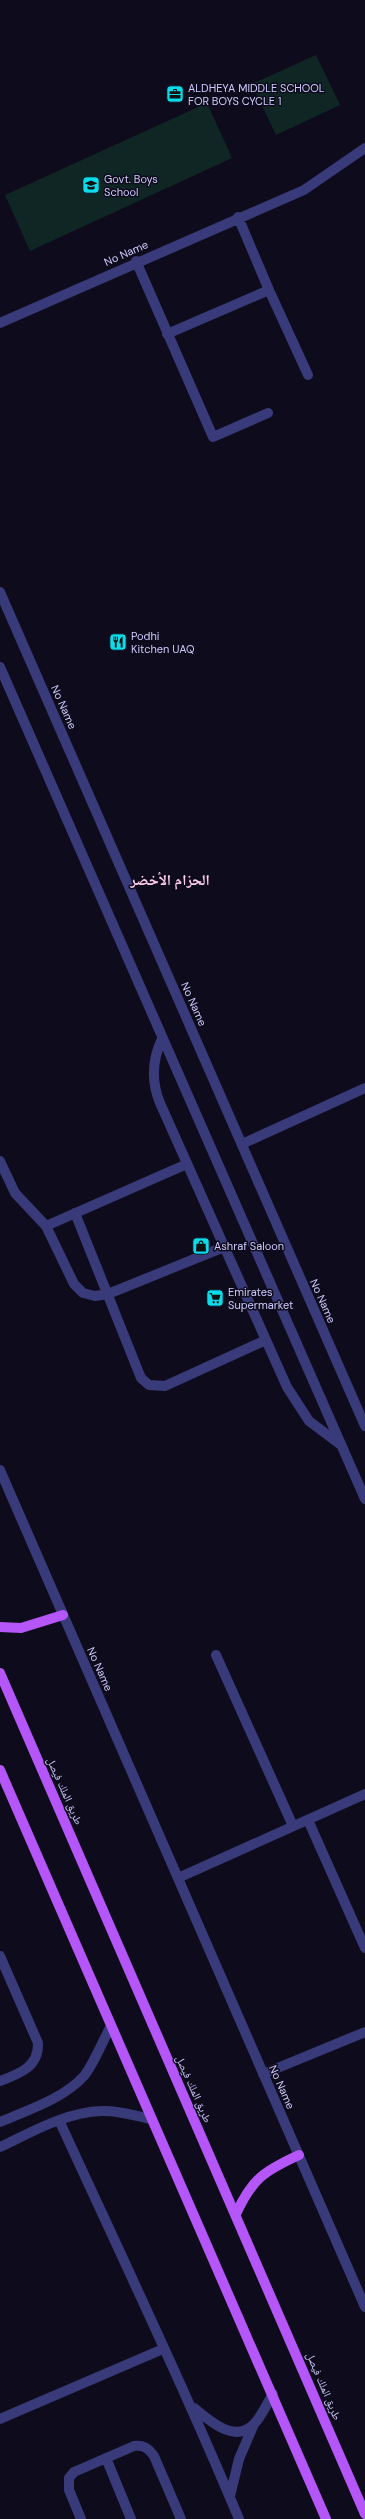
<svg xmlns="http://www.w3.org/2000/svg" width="365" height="2519" font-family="'DM Sans','Noto Naskh Arabic',sans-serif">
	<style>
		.green { fill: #102624 }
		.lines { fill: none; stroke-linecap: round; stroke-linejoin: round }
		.minor { stroke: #393a79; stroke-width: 10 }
		.major { stroke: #b456f8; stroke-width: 10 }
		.labels { text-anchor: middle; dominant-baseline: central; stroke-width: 3; stroke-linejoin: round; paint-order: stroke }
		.poi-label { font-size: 11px; fill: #cecafd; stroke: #0e0c1c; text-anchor: start }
		.street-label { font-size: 11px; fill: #cecafd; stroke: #0e0c1c }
		.district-label { font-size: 15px; font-weight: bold; fill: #fdcced; stroke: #0e0c1c }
	</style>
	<rect width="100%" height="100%" fill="#0e0c1c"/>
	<path class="green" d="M316,55L340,105L276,135L252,84Z
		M207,103L232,158L30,251L5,195Z"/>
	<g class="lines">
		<path class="minor" d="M136,261L213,437L268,413
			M269,290L308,375
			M0,323L304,190L365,148
			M167,334L269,290L238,217
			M0,592L365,1426
			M0,667L365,1499
			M162,1039C152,1060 151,1081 160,1103L287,1387L309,1421L341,1445
			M242,1144L365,1088
			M0,1161L15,1193L46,1226L74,1284L83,1293L95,1296L108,1294L224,1247
			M75,1213L141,1378L149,1385L165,1386L266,1340
			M46,1226L187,1164
			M0,1470L365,2307
			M216,1655L293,1826
			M308,1820L365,1948
			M178,1878L365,1794
			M0,1956L38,2043C39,2067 19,2074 0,2081
			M263,2074L365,2032
			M59,2120C120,2253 183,2385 239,2519
			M0,2122C28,2110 63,2099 84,2076C95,2062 102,2042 111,2026
			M0,2147C32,2132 66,2112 102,2111C118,2110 135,2116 151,2119
			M194,2408C210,2421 234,2444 254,2424C262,2416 267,2403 273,2394
			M0,2419L163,2349
			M106,2458L131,2519
			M230,2496L239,2459L254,2424
			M81,2519L69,2490V2478L74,2472L134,2446C144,2445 148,2448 154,2456L181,2519"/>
		<path class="major" d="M0,1627L21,1628L63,1615
			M0,1673L365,2514
			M0,1770L326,2519
			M236,2214C252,2179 264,2171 299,2155"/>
	</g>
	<defs>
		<symbol id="office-square" viewBox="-11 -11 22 22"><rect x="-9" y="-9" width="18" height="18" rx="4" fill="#0adce9" stroke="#0e0c1c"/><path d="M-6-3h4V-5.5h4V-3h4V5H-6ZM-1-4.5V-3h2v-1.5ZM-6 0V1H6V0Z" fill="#111"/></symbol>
		<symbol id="school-square" viewBox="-11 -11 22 22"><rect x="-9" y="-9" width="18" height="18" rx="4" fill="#0adce9" stroke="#0e0c1c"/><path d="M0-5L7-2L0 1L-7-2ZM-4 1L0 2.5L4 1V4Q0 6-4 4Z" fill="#111"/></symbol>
		<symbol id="restaurant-square" viewBox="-11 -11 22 22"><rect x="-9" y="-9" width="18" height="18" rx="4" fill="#0adce9" stroke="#0e0c1c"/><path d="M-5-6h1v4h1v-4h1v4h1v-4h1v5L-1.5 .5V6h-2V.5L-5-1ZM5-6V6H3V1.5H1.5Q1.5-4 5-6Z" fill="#111"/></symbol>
		<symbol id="shop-square" viewBox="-11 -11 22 22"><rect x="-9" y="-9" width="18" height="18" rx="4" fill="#0adce9" stroke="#0e0c1c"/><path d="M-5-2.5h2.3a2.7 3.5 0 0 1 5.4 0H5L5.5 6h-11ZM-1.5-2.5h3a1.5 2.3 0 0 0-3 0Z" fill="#111"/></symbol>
		<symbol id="supermarket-square" viewBox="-11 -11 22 22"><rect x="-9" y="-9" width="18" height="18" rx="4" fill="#0adce9" stroke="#0e0c1c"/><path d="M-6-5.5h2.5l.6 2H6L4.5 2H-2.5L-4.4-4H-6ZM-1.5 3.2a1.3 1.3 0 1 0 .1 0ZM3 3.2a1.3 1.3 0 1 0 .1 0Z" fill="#111"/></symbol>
	</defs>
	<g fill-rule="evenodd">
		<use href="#office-square" x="165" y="84" width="20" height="20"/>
		<use href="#school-square" x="81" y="175" width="20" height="20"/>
		<use href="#restaurant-square" x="108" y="632" width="20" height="20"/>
		<use href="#shop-square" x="191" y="1236" width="20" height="20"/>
		<use href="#supermarket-square" x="205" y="1288" width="20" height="20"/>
	</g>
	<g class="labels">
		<g class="poi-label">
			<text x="188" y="88">ALDHEYA MIDDLE SCHOOL<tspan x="188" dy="13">FOR BOYS CYCLE 1</tspan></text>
			<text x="104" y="179">Govt. Boys<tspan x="104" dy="13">School</tspan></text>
			<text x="131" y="636">Podhi<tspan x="131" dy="13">Kitchen UAQ</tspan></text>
			<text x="214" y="1246">Ashraf Saloon</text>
			<text x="228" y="1292">Emirates<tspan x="228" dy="13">Supermarket</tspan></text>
		</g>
		<g class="street-label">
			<text transform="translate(126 253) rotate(-24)">No Name</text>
			<text transform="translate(64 707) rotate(66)">No Name</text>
			<text transform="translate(194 1004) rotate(66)">No Name</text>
			<text transform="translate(323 1301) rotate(66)">No Name</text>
			<text transform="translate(100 1669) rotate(66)">No Name</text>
			<text transform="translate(65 1791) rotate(66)">طريق الملك فيصل</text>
			<text transform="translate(282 2087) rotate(66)">No Name</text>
			<text transform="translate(194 2089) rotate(66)">طريق الملك فيصل</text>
			<text transform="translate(324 2386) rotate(67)">طريق الملك فيصل</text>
		</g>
		<g class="district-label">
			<text x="170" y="880">الحزام الأخضر</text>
		</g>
	</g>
</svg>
